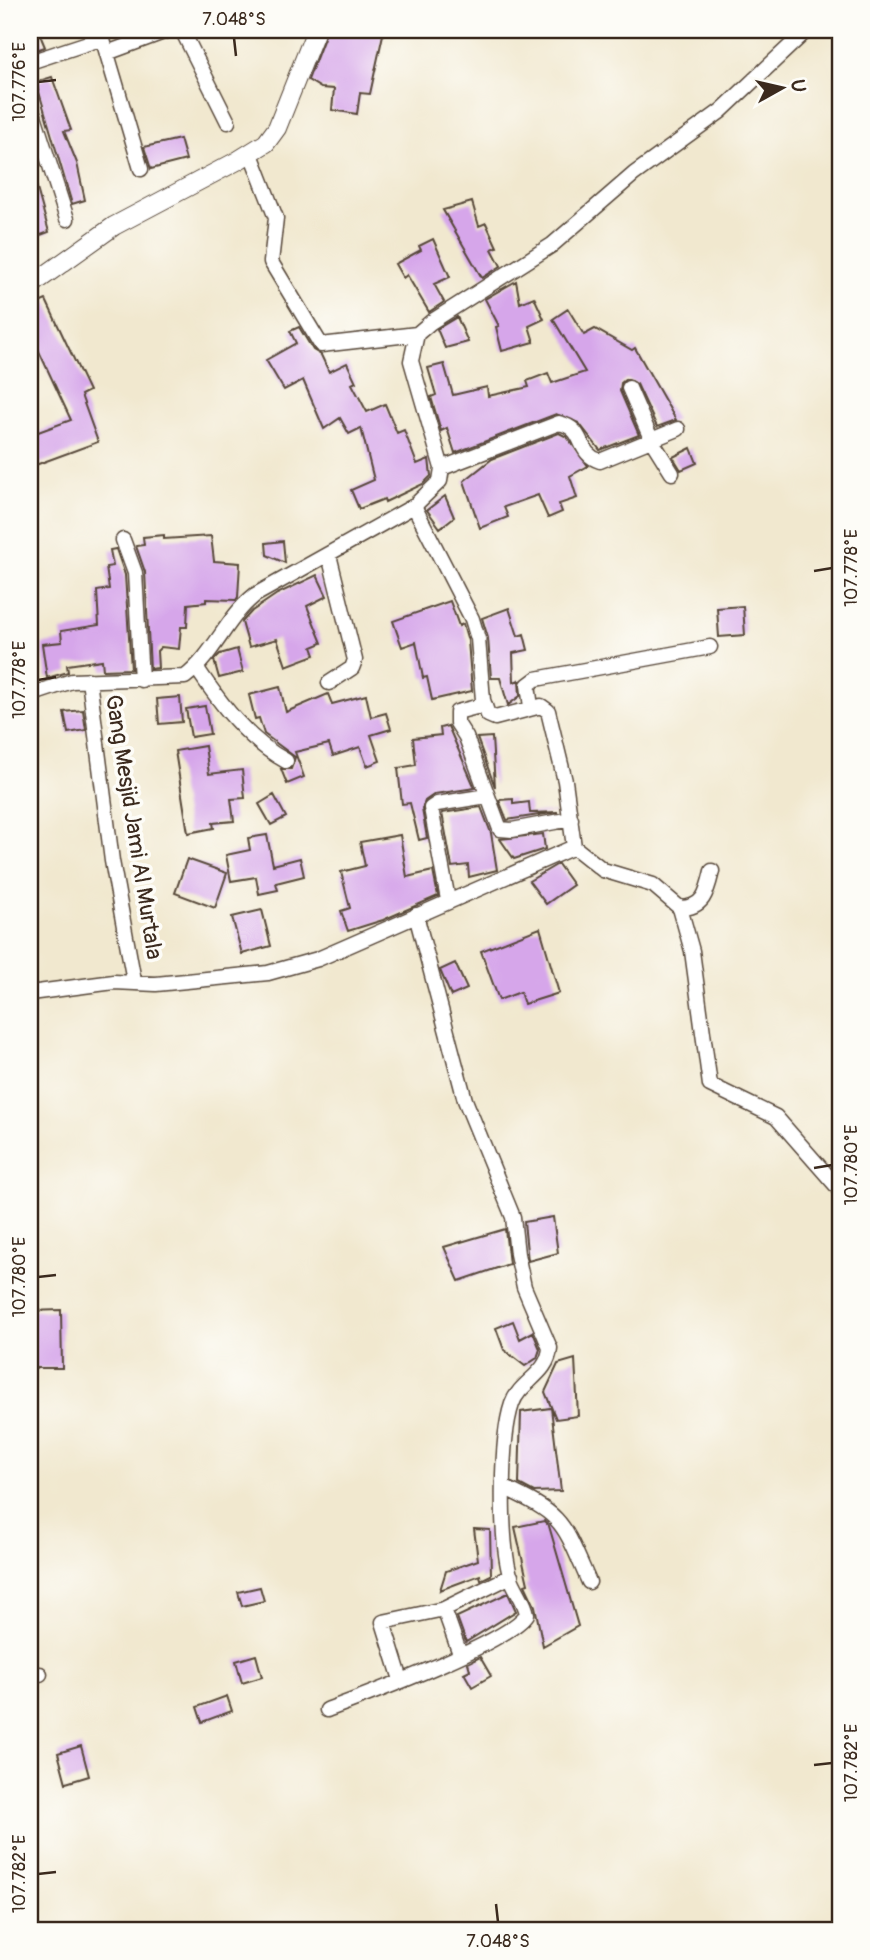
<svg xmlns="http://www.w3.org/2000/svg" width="870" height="1960" font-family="Pangolin,sans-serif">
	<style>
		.building { fill: #d6a6ea }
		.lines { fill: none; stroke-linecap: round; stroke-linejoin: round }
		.minor-casing { stroke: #564639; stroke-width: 17 }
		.tertiary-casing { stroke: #564639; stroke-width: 20 }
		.minor { stroke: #fff; stroke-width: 14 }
		.tertiary { stroke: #fff; stroke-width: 18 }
		.ticks { fill: none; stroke: #3b2a1e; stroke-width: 2.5 }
		.labels { text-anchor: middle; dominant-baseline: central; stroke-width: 7; stroke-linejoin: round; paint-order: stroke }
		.street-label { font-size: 23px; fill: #3b2a1e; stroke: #fdfcf7 }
		.neatline { fill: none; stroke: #3b2a1e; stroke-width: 2.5 }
		.ticks-label { font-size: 18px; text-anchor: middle; fill: #3b2a1e }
	</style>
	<rect width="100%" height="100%" fill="#fdfcf7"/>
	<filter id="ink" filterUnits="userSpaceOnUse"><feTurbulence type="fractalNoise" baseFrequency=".0143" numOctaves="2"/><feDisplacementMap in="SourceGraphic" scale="14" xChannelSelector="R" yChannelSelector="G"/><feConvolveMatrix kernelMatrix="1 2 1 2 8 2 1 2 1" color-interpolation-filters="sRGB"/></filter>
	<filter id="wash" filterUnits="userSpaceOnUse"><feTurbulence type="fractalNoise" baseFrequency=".00686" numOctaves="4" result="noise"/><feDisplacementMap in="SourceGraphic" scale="28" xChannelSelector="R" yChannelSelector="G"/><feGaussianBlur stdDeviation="1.57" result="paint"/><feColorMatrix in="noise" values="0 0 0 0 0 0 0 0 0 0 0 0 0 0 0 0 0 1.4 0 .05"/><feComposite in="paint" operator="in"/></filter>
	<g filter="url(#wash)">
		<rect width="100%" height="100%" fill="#f1e8cf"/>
		<g id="blocks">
			<path class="building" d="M30,30H38L45,47L30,52Z
				M327,30H384L370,94L360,93L357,114L332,110L334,89L321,88L308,80Z
				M52,77L71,130L64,131L77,163L85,200L72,204L36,82Z
				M180,139L186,160L151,169L144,147Z
				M34,178L49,232L30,239V179Z
				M472,202L479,226L486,223L497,247L492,249L501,266L482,278L443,210Z
				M433,239L450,277L434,284L444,302L429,312L407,275L403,278L395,264L421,250L419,246Z
				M516,281L520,303L534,297L544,319L529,326L534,342L502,351L496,327L499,326L485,299Z
				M46,300L89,391L81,395L98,442L30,467V435L71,420L30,332V307Z
				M568,309L584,335L595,329L632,350L635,348L676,420L657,427L637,384L626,379L621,383L620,391L639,435L600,450L579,423L556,414L455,453L447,428L441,431L431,397L436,395L428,368L444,364L453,395L487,387L488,396L529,387L527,381L548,373L552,383L585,372L553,319Z
				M457,317L468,342L445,348L437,329Z
				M299,327L313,350L321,355L329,372L347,363L356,382L352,384L367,412L385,404L397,433L404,430L417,464L429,459L431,476L423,484L385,502L384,499L359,509L351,490L374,480L361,428L349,434L340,418L324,429L303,380L284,390L266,360L296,343L290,331Z
				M559,433L567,437L588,466L570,476L577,498L559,504L562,512L548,518L538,495L504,507L508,517L480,528L464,481L492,459Z
				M691,448L697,463L681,470L673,457Z
				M445,496L454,517L440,528L427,510Z
				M164,535V539L211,536L214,561L240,563L238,597L236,600L206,599V602L188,604L187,627H181L179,649L161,647L157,651L158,668L150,669L145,572L136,546L144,545L143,537Z
				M283,541L285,563L267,555L266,543Z
				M116,549L125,575L131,669L103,670L102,660L67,665L68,672L47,678L42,644L62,642L61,631L99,625L97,591L109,589L106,567L113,566L110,550Z
				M317,575L327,596L307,606L322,643L312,647L315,655L286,666L277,639L249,647L242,622L252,611L277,594Z
				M450,601L459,626L463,624L468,641L472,691L432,700L427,677L423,678L416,642L402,647L393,621Z
				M743,606L745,635L719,637L717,608Z
				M509,608L518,636L524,634L528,650L513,653L514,682L519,680L520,696L508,705L500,678H491L488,638L482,618Z
				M237,649L243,672L219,678L214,660L220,654Z
				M280,687L286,712L328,694L332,704L366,695L371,717L386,713L391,729L371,735L380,761L367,766L360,747L333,756L329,744L295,752L304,777L287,784L281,769H291L295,757L264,734L259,718L255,719L249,695Z
				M180,697L182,722L159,724L157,699Z
				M205,706L210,734L191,737L186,709Z
				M83,710L86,730L68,733L64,712Z
				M448,726L475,788L435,794L425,801L422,809L427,838L419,840L410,803L402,804L398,768L416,765L413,738L441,735L440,728Z
				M492,737L495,787L477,738Z
				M205,746L209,774L242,770L245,798L231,799L234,821L213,823L214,828L188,833L175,751Z
				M274,795L286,817L271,825L259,804Z
				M513,799V804L529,802L530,813L558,812L507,820L499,800Z
				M481,807L491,833L497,870L469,877L468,865L452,867L442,813Z
				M543,834L545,849L514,859L500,839Z
				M267,835L273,865L300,858L304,876L276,883L278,890L259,894L256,877L231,881L226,855L250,850L248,838Z
				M400,835L407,877L433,871L438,896L383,920L348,931L341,911L350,908L341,872L365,866L360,842Z
				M187,859L227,873L215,908L175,893Z
				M558,864L573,885L546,904L529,881Z
				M262,910L271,946L242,954L232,917Z
				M540,928L559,993L524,1004L520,992L499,1000L481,951Z
				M455,963L467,989L451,996L440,970Z
				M553,1217L558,1253L528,1261L524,1222Z
				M505,1229L509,1264L459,1281L444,1247Z
				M61,1310L62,1368H30V1311Z
				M513,1321L520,1339L533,1332L540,1349L537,1358L525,1366L504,1350L496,1328Z
				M575,1359L578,1416L556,1419L545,1392L558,1364Z
				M551,1408L561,1491L534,1492L519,1484L521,1412Z
				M544,1521L549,1526L578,1626L543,1646L535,1606L525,1585L528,1584L515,1527Z
				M474,1529L490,1530L491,1575L481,1580L480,1575L440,1590L446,1571L478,1560Z
				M260,1587L264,1601L242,1606L238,1592Z
				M508,1593L516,1611L466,1642L457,1617Z
				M256,1655L262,1677L242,1683L236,1661Z
				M480,1657L491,1676L472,1687L464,1673L470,1670L468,1663Z
				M227,1696L232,1711L202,1722L197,1707Z
				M81,1746L89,1776L66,1783L58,1753Z"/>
		</g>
	</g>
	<g filter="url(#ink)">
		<use href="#blocks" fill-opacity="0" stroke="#564639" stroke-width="2"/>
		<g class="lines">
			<defs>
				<path id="minor" d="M100,30L141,169
					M182,30L228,122
					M107,53L169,30
					M30,62L103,38
					M30,103L67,219
					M251,154L276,218L271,262L321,345L417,334
					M629,388L652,441L672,473
					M442,468L559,423C587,429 575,453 600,461L678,429
					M414,506L472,619L478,639L483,700L488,715L495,718L541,706L548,711L565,781L574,847L603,870L653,885L680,908L692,951L710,1085L776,1117L840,1190
					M123,540L135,573L141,680
					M329,555L355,660L352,668L329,683
					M196,667C220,703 247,740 286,761
					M89,680L112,861L134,981
					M30,695L72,681L185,677C214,655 226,618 255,595L414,506L440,481L442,468L411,361L417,334L431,322L552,245L634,174L721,111L807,30
					M484,705L457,712V723L466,737L500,829L512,830L571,819
					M531,707L528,685L536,679L710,647
					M448,900L431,808L437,804L487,796
					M680,908C704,908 707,892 712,871
					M30,993L114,982L156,984L268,973L318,959L574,847
					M503,1487C565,1516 562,1521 589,1582
					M444,1609L460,1654
					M30,1674H40
					M401,1680L383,1622L444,1609L511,1576
					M327,1710C364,1696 510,1642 527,1614C525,1600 514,1589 510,1575C500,1539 500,1439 512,1404C520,1381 548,1375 550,1348L524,1287L517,1254L513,1217L465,1100L416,915"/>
				<path id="tertiary" d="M30,286L114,226L237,161L266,143L277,128L316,30"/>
			</defs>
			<use href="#minor" class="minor-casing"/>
			<use href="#tertiary" class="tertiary-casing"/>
			<use href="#minor" class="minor"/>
			<use href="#tertiary" class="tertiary"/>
		</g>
	</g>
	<path class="ticks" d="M234,38L236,56M38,82L56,80M814,571L832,568M38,680L56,677M814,1168L832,1165M38,1277L56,1275M814,1765L832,1763M38,1874L56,1872M496,1904L498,1922"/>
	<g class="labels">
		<g class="street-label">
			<text transform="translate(134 827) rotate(81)">Gang Mesjid Jami Al Murtala</text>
		</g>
	</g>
	<rect width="870" height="1960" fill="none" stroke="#fdfcf7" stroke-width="77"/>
	<g transform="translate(782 88) rotate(82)" stroke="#fdfcf7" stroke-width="5" paint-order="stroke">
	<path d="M0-5L12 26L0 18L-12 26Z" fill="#3b2a1e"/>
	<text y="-10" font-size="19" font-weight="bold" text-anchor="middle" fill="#3b2a1e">U</text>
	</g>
	<rect x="38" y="38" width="794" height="1884" class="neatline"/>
	<g class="ticks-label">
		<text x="234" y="25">7.048°S</text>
		<text transform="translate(19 82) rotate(-90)" y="6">107.776°E</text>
		<text transform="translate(851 568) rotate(-90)" y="6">107.778°E</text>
		<text transform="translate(19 680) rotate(-90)" y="6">107.778°E</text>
		<text transform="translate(851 1165) rotate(-90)" y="6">107.780°E</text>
		<text transform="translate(19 1277) rotate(-90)" y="6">107.780°E</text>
		<text transform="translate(851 1763) rotate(-90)" y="6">107.782°E</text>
		<text transform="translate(19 1874) rotate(-90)" y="6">107.782°E</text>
		<text x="498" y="1947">7.048°S</text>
	</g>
</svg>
